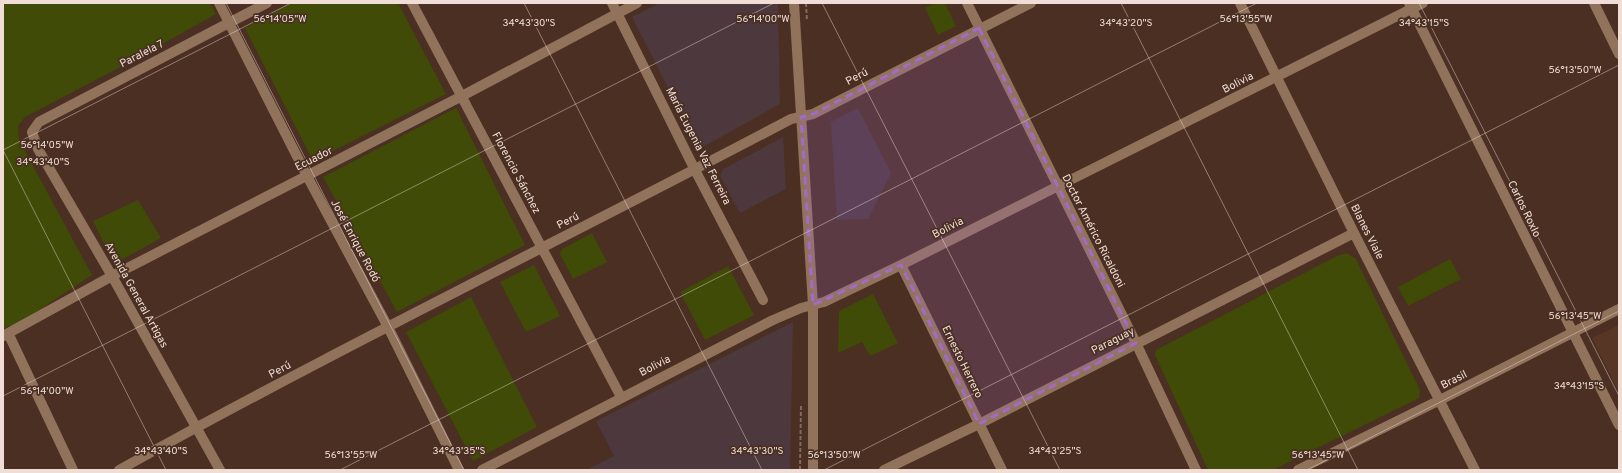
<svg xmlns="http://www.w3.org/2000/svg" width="1622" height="473" font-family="Overpass,sans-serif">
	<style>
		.commercial { fill: #4c383d }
		.built { fill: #583626 }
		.green { fill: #3f4b06 }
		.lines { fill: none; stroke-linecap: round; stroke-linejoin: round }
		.path { stroke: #826a5f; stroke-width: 2; stroke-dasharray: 4 2; stroke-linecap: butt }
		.minor { stroke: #91735c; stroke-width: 10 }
		.marked { fill: #a46ac7; fill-opacity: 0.2; stroke: #a46ac7; stroke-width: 3; stroke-dasharray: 8 5; stroke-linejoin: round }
		.ticks { fill: none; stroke: #f0ded6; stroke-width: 1; stroke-opacity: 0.45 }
		.labels { text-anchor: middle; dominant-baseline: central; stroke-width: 3.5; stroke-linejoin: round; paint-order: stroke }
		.street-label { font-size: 11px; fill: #f0ded6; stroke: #4a2f22 }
		.ticks-label { font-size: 10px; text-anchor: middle; fill: #f0ded6; stroke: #4a2f22; stroke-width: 3.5; stroke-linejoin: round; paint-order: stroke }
	</style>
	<rect width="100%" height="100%" fill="#4a2f22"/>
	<path class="commercial" d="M660,3H778L780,104L705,146L697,145L632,17Z
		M858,108L891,173L868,219L837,220L831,122Z
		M783,137L786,189L740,213L720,176L723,169Z
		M793,322L790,470H586L614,456L596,421Z"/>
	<path class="built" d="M1619,325V392L1592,338Z"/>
	<path class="green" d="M3,3H210L216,14L130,62L25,117L18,126L19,140L92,275L18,324L8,326L3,329Z
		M291,3H398L446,94L313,161L245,28Z
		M935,3H945L956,26L938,35L925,8Z
		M456,108L525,245L397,312L323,177Z
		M138,200L161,238L114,264L93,221Z
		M592,233L607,262L573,279L560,254L562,249Z
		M1347,253L1356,259L1420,390L1419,398L1273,470H1208L1155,355L1156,350L1339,255Z
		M1450,259L1461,279L1408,306L1398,287Z
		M534,265L560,316L526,332L500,282Z
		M728,266L754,315L705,340L680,292Z
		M873,294L898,343L870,356L862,342L838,353L839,311Z
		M471,297L537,427L473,461L406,332Z"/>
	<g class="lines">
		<path class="path" d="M806,3L807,21
			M800,470L801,404"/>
		<path class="minor" d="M219,3L307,176L388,327L459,470
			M412,3L621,397
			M612,3L695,170L763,300
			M794,3L813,305V470
			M967,3L1136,343L1196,470
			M1240,3L1354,233L1475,470
			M1409,3L1619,425
			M1594,3L1619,54
			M901,265L1002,470
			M8,333L73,470
			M3,336L112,276L462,96L637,3
			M119,470C340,347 568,237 791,119L813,114L1031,3
			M220,470L112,276L38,149L32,132L39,122L267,3
			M482,470L773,320L801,308L824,302L901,265L1423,3
			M884,470L979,424L1354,233
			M1298,470L1440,400L1619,309"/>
	</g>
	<path class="marked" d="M979,28L1136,343L979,424L901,265L813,305L801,117L813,114Z"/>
	<path class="ticks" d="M226,3L464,470M524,3L762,470M822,3L1060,470M1121,3L1358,470M1419,3L1619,396M3,150L291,3M3,150L166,470M3,396L774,3M340,470L1257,3M824,470L1619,65M1307,470L1619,311"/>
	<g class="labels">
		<g class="street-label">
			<text transform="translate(142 54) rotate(-27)">Paralela 7</text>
			<text transform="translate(857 77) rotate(-28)">Perú</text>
			<text transform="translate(1238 83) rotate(-27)">Bolivia</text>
			<text transform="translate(698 146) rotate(63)">María Eugenia Vaz Ferreira</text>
			<text transform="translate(314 159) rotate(-27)">Ecuador</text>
			<text transform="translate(516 173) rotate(62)">Florencio Sánchez</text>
			<text transform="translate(1524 209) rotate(64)">Carlos Roxlo</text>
			<text transform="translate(568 221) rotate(-27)">Perú</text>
			<text transform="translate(948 228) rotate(-27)">Bolivia</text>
			<text transform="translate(1093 231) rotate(63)">Doctor Américo Ricaldoni</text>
			<text transform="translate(1367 232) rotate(63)">Blanes Viale</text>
			<text transform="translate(355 241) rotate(62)">José Enrique Rodó</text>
			<text transform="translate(136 295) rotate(61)">Avenida General Artigas</text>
			<text transform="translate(1113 341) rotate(-27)">Paraguay</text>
			<text transform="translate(962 362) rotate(64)">Ernesto Herrero</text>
			<text transform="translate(655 366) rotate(-27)">Bolivia</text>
			<text transform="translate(280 370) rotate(-28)">Perú</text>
			<text transform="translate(1454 380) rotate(-27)">Brasil</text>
		</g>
	</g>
	<g class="ticks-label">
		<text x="280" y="22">56°14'05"W</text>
		<text x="763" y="22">56°14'00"W</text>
		<text x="1246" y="22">56°13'55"W</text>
		<text x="529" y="26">34°43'30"S</text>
		<text x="1126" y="26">34°43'20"S</text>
		<text x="1424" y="26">34°43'15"S</text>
		<text x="1575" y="73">56°13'50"W</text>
		<text x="47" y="148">56°14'05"W</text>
		<text x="43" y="165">34°43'40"S</text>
		<text x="1575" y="319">56°13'45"W</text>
		<text x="1579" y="389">34°43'15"S</text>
		<text x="47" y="394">56°14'00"W</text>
		<text x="161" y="454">34°43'40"S</text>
		<text x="459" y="454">34°43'35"S</text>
		<text x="757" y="454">34°43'30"S</text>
		<text x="1055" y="454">34°43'25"S</text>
		<text x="351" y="458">56°13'55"W</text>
		<text x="834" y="458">56°13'50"W</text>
		<text x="1318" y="458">56°13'45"W</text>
	</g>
	<rect width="1622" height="473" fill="none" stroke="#f0ded6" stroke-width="8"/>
</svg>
